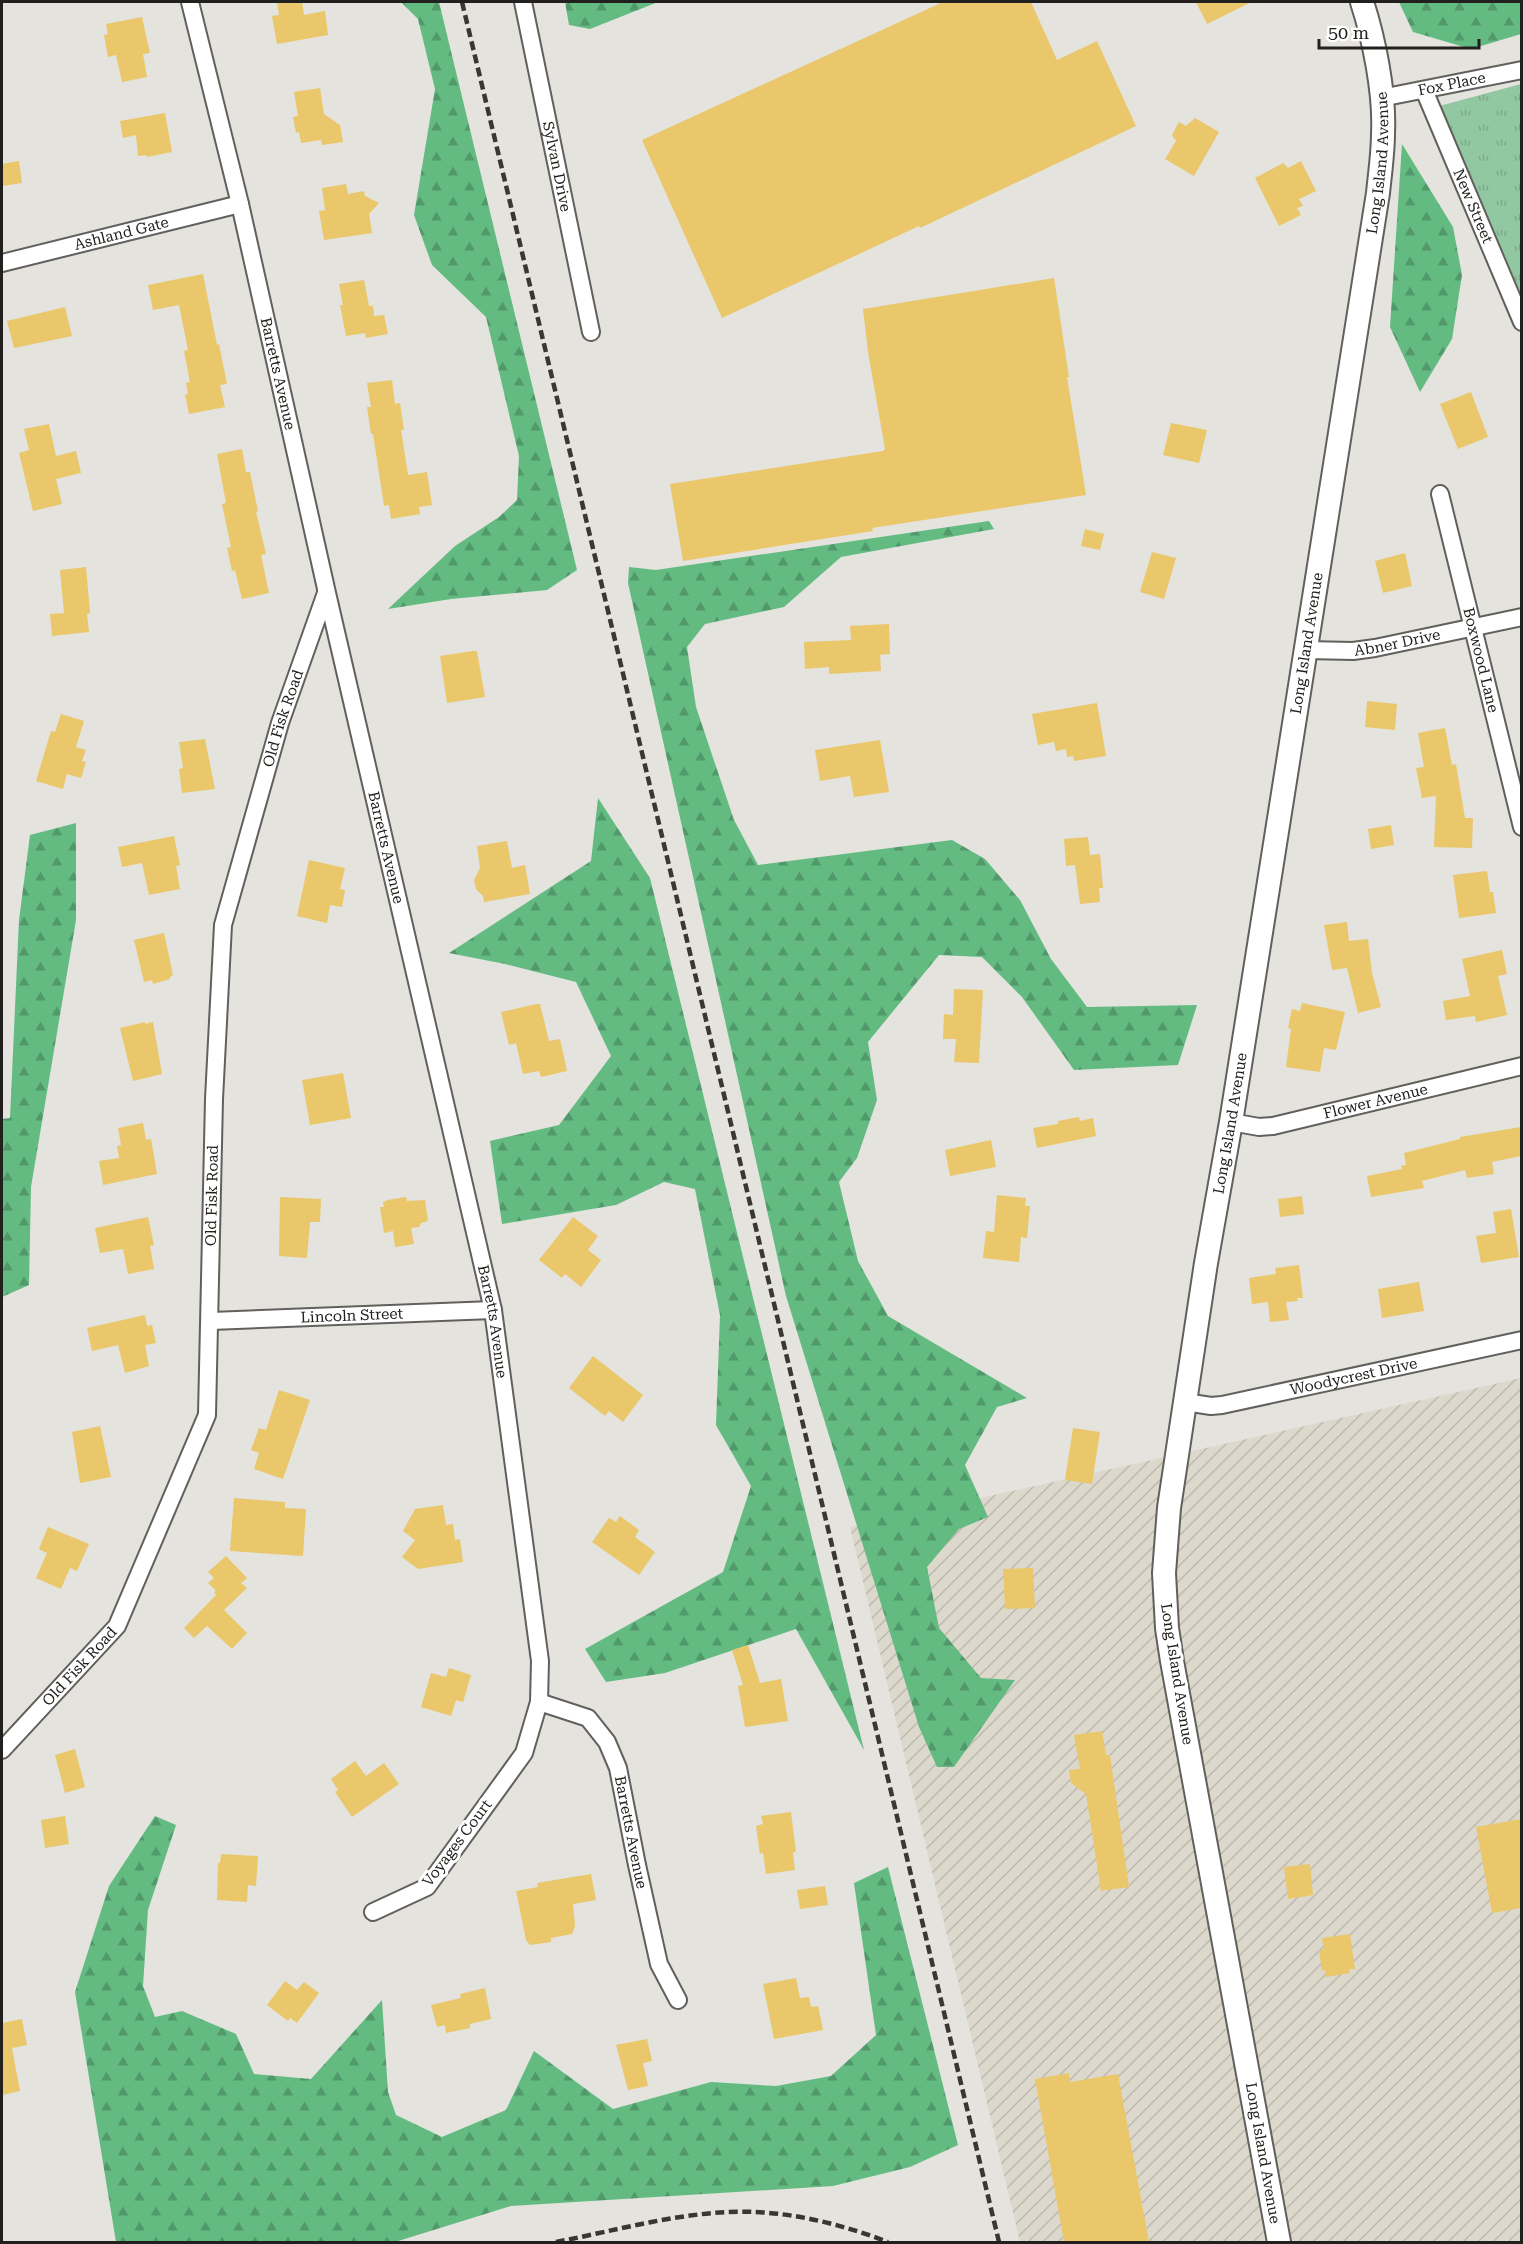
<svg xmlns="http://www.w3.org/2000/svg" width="1523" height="2244" font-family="'Roboto Serif',serif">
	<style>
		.industrial { fill: url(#industrial-furrows) }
		.grass { fill: url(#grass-tufts) }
		.forest { fill: url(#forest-firs) }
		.building { fill: #e9c76a }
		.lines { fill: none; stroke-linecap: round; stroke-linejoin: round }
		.street-casing { stroke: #62605c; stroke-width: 20 }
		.secondary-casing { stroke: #62605c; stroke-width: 26 }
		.street { stroke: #fff; stroke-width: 16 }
		.secondary { stroke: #fff; stroke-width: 22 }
		.rail { stroke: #383734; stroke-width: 4.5; stroke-dasharray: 9 4.5; stroke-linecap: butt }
		.labels { text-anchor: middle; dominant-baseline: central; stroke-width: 6; stroke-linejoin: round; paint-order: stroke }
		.street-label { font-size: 15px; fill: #21201e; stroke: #fff }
	</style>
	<defs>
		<pattern id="industrial-furrows" width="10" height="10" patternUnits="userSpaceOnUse" patternTransform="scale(1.5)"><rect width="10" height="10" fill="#dcd8cc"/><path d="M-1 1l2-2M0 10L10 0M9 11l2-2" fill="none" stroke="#bcb9af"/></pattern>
		<pattern id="grass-tufts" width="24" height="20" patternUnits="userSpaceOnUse" patternTransform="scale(1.5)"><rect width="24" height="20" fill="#91c7a1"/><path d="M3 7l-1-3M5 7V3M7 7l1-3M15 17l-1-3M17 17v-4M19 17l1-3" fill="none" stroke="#7dab8a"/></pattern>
		<pattern id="forest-firs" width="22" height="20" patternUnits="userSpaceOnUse" patternTransform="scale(1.5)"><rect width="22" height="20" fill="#63bb82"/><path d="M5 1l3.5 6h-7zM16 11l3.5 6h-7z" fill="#51986a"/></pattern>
	</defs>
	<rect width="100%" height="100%" fill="#e4e3dd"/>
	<path class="industrial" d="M1521,1378V2242H1020L850,1527Z"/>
	<path class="grass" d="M1521,84V316L1432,108Z"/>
	<path class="forest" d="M401,2H439L577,570L547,590L451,599L388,609L455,546L499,517L517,500L519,456L486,317L432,265L414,215L435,89L418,19Z
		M565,2H658L590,29L569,25Z
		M1399,2H1521V34L1471,49L1413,32Z
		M1402,144L1453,227L1462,275L1452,339L1420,392L1390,327Z
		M989,521L994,529L841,557L784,607L705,624L687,647L696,707L734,820L758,865L952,840L985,859L1020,900L1051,959L1087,1007L1197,1005L1178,1065L1074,1070L1022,997L982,957L939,955L868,1042L877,1100L857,1158L839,1182L858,1261L888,1316L1027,1398L997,1407L965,1465L988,1517L959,1529L927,1567L939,1628L981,1678L1015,1680L954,1767H937L919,1727L786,1296L628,583L629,567L656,570Z
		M598,798L650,878L864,1750L796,1629L665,1673L606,1682L585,1649L723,1572L751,1486L716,1425L720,1315L695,1189L664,1182L616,1205L502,1224L490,1141L559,1125L611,1056L576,982L505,964L449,953L591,861Z
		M76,823V920L31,1187L29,1285L2,1297V1119L10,1118L19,920L30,835Z
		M155,1816L176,1825L148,1910L143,1986L155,2017L182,2011L236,2034L254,2074L311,2079L382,2000L388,2092L396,2115L442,2137L506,2110L534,2051L613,2109L711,2082L776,2086L831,2076L876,2035L854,1883L888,1867L958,2145L910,2167L833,2186L511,2206L395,2242H116L75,1992L109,1886Z"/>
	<path class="building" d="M277,2H302L304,15L325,11L328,35L277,44L272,16L279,15Z
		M943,2H1031L1057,60L1097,41L1136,126L920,228L919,226L722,318L642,140Z
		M1196,2H1251L1207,24Z
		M142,17L150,53L143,54L147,77L122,82L116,55L108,57L104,35L108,34L106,24Z
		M320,88L324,114L340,125L343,142L322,145L321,140L301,143L299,132L296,133L293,117L298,116L294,92Z
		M165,113L172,152L147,157L146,155L138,156L136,135L123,138L120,121Z
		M1195,118L1219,132L1194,176L1165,159L1176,141L1172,135L1179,122L1186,126Z
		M19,161L22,183L2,186V164Z
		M1301,161L1316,191L1299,199L1303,206L1297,208L1301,215L1279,226L1255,178L1283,163L1288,168Z
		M346,184L348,194L364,191L365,196L379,203L369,214L372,233L324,240L319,211L325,210L322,188Z
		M203,274L217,345L219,344L227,384L220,385L225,407L189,414L185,395L188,394L186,383L190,382L184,351L188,350L179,305L153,310L148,285Z
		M1054,278L1069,377H1067L1086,495L872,528L873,531L683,561L670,484L883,451L885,449L868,352L863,309Z
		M364,280L369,306H373L374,316L384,315L388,334L366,338L365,333L346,336L340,305H343L339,284Z
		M65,307L72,336L14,348L7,321Z
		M392,380L395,404L400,403L404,430H401L408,475L427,472L432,505L419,507L420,514L391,519L389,505L384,506L373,434H371L367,407H371L367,383Z
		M1471,392L1488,437L1458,449L1440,404Z
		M1171,423L1207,430L1199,463L1163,455Z
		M49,424L56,456L76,451L81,473L56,479L62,504L33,511L19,453L29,450L24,429Z
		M242,449L246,472H250L258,511L256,512L266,554L261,555L269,593L242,599L235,570L232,571L227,548L231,547L222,504L226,503L217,454Z
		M1085,529L1104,534L1100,550L1081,546Z
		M1152,552L1176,558L1164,599L1140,592Z
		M1405,553L1412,586L1383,593L1375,561Z
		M86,567L90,613L87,614L89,632L52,636L50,614L64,613L60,570Z
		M889,624L890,654L880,655L881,671L829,674V667L805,669L804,642L851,640L850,626Z
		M473,651H477L485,697L447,703L440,656Z
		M1367,701L1397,704L1395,730L1365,727Z
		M1097,703L1106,756L1074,761L1073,756L1067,757L1066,749L1056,751L1054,742L1038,745L1032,714Z
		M61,714L84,721L76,747L86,750L82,761L86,762L81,778L67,774L63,789L36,781L51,731L55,732Z
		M1445,728L1452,765L1456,764L1465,818H1473L1472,848L1434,847L1436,796L1422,798L1416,768L1424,767L1418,733Z
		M205,739L215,789L182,793L179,769L183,768L179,742Z
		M880,740L889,792L854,797L850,776L820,781L815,750Z
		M1391,825L1394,845L1371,849L1368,829Z
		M174,836L180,865L176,866L180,889L149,895L142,863L122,867L118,847Z
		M1088,837L1090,855L1100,854L1103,888H1099L1100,902L1080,904L1075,865L1066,866L1064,839Z
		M507,841L512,868L525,865L530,894L484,902L483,896L476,889L474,880L480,868L477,846Z
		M309,860L345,868L340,889L345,890L342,907L330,905L327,923L297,916Z
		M1487,871L1490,892H1493L1496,913L1459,918L1453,875Z
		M1347,922L1349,941L1368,939L1372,973L1381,1007L1358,1013L1347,968L1332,970L1324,925Z
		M164,933L173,975L170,977V979L153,984L152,980L144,982L134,940Z
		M1502,950L1507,974L1498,976L1507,1015L1476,1022L1475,1016L1446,1020L1443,1001L1470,996L1462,959Z
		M954,989L983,990L979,1063L954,1062L956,1039H943L944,1014L953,1015Z
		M1302,1003L1345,1012L1336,1050L1324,1048L1320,1072L1286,1067L1291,1029L1288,1028L1292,1009L1300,1011Z
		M536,1004H540L549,1041L560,1039L567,1071L541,1077L539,1071L523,1074L516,1043L509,1045L501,1012Z
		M145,1022V1024L153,1022L162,1074L133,1081L120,1028Z
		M343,1073L351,1118L310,1125L302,1080Z
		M1079,1117L1080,1121L1093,1118L1096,1136L1037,1148L1033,1128L1058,1124V1121Z
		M143,1123L146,1140L151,1139L157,1174L103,1185L99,1161L119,1158L117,1146L121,1145L118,1128Z
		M1521,1127V1156L1492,1162L1494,1174L1467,1178L1465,1170L1422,1181L1424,1188L1371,1197L1367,1176L1402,1169L1401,1166L1406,1165L1404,1153L1460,1139V1137Z
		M991,1140L996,1167L950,1176L945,1150Z
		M997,1195L1026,1198L1025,1206H1030L1027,1238L1021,1237L1019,1262L983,1258L986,1231L994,1232Z
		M1302,1196L1304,1214L1280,1217L1278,1199Z
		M280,1197L321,1199L320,1222H310L307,1258L279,1256Z
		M406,1197L407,1201L425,1200L428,1221L421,1223L419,1227L411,1228L414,1244L395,1247L393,1231L384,1233L380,1207H384L383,1202L388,1200Z
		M1511,1209L1519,1257L1481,1263L1476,1236L1496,1233L1493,1212Z
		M148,1217L154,1245L150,1246L154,1269L128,1274L123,1249L100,1253L95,1228Z
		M573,1217L598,1236L588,1250L601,1260L581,1287L565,1274L562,1278L539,1260Z
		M1299,1265L1303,1298H1297L1298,1301L1286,1302L1289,1320L1270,1322L1268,1302L1252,1304L1249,1278L1276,1274L1275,1268Z
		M1419,1282L1424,1311L1382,1318L1378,1289Z
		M145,1315L147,1326L152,1325L156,1343L145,1345L149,1366L125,1373L118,1345L92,1351L87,1328Z
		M593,1356L643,1395L623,1422L609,1411L605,1416L569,1388Z
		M279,1390L310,1400L283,1479L254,1469L259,1453L251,1450L259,1428L266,1430Z
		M100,1426L111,1477L80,1483L72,1432Z
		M1073,1428L1100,1432L1092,1484L1065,1480Z
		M234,1498L285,1502V1508L306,1509L303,1556L230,1551Z
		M443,1505L446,1525L453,1524L455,1540L460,1539L463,1562L418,1569L402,1557L415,1540L403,1531L415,1509Z
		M620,1516L639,1530L635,1537L655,1552L639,1575L592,1542L609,1518L616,1522Z
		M48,1527L89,1544L77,1571L70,1568L61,1589L36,1578L47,1553L39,1549Z
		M226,1556L247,1578L241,1583L247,1588L224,1610L247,1633L232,1649L207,1626L194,1638L184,1628L216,1595L214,1592L216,1591L208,1583L214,1578L208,1572Z
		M1033,1568L1035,1608L1005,1609L1003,1569Z
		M748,1645L760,1683L781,1679L788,1721L745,1727L738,1686L743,1685L732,1650Z
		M449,1668L471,1675L463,1702L456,1700L451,1716L421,1707L431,1673L446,1677Z
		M1102,1731L1106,1755H1110L1129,1887L1101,1891L1086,1794L1071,1783L1069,1770L1080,1769L1074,1735Z
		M75,1749L85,1787L65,1793L55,1755Z
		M355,1761L366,1776L384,1763L399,1784L352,1817L335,1792L338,1790L331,1779Z
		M791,1812L796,1852H793L795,1870L766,1874L763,1853L760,1854L756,1826L763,1824L761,1816Z
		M65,1816L69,1844L45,1848L41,1820Z
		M1521,1819V1908L1492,1913L1476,1827Z
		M221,1854L258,1856L256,1886L248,1885L247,1902L217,1900L218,1863H220Z
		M1310,1864L1313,1895L1288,1899L1284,1867Z
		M591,1874L596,1900L573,1904L575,1926L572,1934L551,1938V1942L530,1945L526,1940L516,1891L538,1887L537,1883Z
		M825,1886L828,1905L800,1909L797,1890Z
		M1350,1934L1355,1969H1349L1350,1973L1326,1977L1325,1970L1322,1971L1319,1950H1324L1322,1938Z
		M796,1978L800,1998L809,1997L811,2007L818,2006L823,2030L774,2039L763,1984Z
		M285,1981L297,1990L304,1982L319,1993L297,2023L290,2018L288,2021L267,2005Z
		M485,1988L491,2019L470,2024V2028L446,2033L445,2025L437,2027L431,2005L461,1998L460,1994Z
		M22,2019L27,2045L12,2048L20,2091L2,2095V2023Z
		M647,2039L652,2061L643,2063L648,2086L628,2090L616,2045Z
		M1069,2073L1070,2082L1118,2074L1149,2242H1064L1035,2079Z"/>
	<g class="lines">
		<defs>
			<g id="street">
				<path id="s1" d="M190,2L240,204L327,593L493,1310L540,1661L539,1702L524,1753L427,1887L373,1912"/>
				<path id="s2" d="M523,2L591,332"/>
				<path id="s3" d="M1424,90L1522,322"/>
				<path id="s4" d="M1381,98L1522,70"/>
				<path id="s5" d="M2,263L240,204"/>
				<path id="s6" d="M1440,494L1522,827"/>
				<path id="s7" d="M1306,650L1353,651L1375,648L1522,617"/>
				<path id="s8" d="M1231,1122L1259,1127L1273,1126L1522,1066"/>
				<path id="s9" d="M211,1321L493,1310"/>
				<path id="s10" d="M1185,1402L1211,1406L1222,1405L1522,1340"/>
				<path id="s11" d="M539,1702L588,1718L607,1742L618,1768L637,1865L659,1964L678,2000"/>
				<path id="s12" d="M2,1750L117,1626L207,1415L214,1099L223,925L280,723L326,593"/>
			</g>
			<g id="secondary">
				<path id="s13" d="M1279,2242L1172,1661L1167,1628L1164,1573L1169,1508L1206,1263L1231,1122L1378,193C1380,173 1383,153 1383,133C1385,93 1374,39 1362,2"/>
			</g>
		</defs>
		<use href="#street" class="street-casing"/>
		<use href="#secondary" class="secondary-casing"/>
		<use href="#street" class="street"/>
		<use href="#secondary" class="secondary"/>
		<path class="rail" d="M462,2L999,2242
			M556,2242C619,2230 690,2209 755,2212C801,2214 846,2226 888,2242"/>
	</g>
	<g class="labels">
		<g class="street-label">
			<text stroke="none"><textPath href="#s4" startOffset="72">Fox Place</textPath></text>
			<text stroke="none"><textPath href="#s13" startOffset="2106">Long Island Avenue</textPath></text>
			<text stroke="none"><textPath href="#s2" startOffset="168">Sylvan Drive</textPath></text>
			<text stroke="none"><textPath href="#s3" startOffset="126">New Street</textPath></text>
			<text stroke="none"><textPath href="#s5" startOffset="123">Ashland Gate</textPath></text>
			<text stroke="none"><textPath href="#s1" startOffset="382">Barretts Avenue</textPath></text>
			<text stroke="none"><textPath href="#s7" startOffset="92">Abner Drive</textPath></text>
			<text stroke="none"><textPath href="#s13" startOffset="1620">Long Island Avenue</textPath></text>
			<text stroke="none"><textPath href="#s6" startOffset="171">Boxwood Lane</textPath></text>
			<text stroke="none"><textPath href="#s12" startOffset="1104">Old Fisk Road</textPath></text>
			<text stroke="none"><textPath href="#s1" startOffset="868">Barretts Avenue</textPath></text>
			<text stroke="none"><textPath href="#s8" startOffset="148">Flower Avenue</textPath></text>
			<text stroke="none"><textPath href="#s13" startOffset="1134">Long Island Avenue</textPath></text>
			<text stroke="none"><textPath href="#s12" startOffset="618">Old Fisk Road</textPath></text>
			<text stroke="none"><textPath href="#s9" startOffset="141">Lincoln Street</textPath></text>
			<text stroke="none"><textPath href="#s1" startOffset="1354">Barretts Avenue</textPath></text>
			<text stroke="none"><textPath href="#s10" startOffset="172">Woodycrest Drive</textPath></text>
			<text stroke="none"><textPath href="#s12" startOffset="114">Old Fisk Road</textPath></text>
			<text transform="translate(1177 1674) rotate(81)">Long Island Avenue</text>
			<text stroke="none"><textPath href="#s11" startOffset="176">Barretts Avenue</textPath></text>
			<text transform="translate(457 1843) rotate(-53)">Voyages Court</text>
			<text transform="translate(1263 2153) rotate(80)">Long Island Avenue</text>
		</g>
	</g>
	<rect width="1523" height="2244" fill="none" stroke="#21201e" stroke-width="6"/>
	<path d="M1319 39v9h160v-9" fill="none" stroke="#21201e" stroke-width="3"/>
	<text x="1328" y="39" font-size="18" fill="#21201e" stroke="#ffffff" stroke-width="4.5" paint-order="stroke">50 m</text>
</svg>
